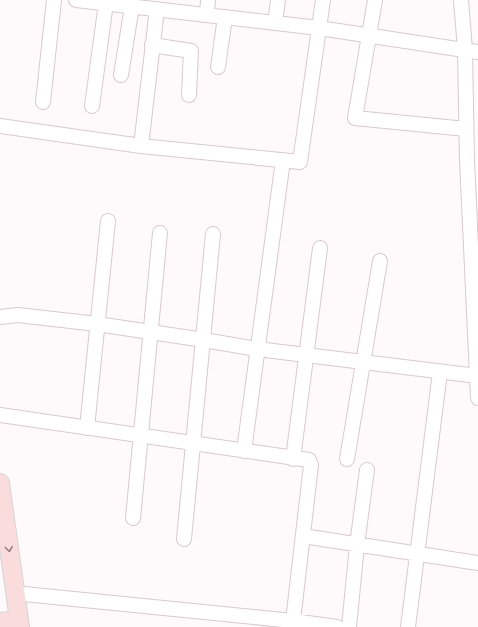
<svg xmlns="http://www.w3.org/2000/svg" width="478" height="627" font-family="'Asap Condensed',sans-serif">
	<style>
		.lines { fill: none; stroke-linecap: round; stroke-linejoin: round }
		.minor-casing { stroke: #d7cacf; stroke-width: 16 }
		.major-casing { stroke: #d5d5d5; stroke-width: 20 }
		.minor { stroke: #fff; stroke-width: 14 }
		.major { stroke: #fadcdc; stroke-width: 18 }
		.oneway { stroke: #948282 }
	</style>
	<rect width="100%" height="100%" fill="#fef9fb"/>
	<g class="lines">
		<defs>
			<path id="minor" d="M76,0L319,28L478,52
				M375,0L355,118L466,129
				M461,0L465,50L467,160L478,398
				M207,15L208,0
				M275,23L278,0
				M152,45L191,51L189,95
				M218,67L225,17
				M121,75L132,6
				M43,102L54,0
				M92,106L106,3
				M0,126L141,146L300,162L323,0
				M141,146L157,9
				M0,317L18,315L97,324L204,340L257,349L478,376
				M0,415L309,460L311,465L293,621
				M87,428L108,221
				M244,451L283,160
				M293,459L320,248
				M347,459L380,261
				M133,518L160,233
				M303,536L478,563
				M184,539L213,234
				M14,593L293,621L337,627
				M349,627L357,545L367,470
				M408,627L440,372"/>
			<path id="major" d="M0,483L20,627
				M0,622L19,620"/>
		</defs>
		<use href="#minor" class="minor-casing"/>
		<use href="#major" class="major-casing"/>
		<use href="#minor" class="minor"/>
		<use href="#major" class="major"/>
	</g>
	<defs><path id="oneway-chevron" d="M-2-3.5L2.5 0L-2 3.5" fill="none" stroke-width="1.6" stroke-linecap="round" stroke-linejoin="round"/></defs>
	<use class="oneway" href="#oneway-chevron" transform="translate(9 549) rotate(83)"/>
</svg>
